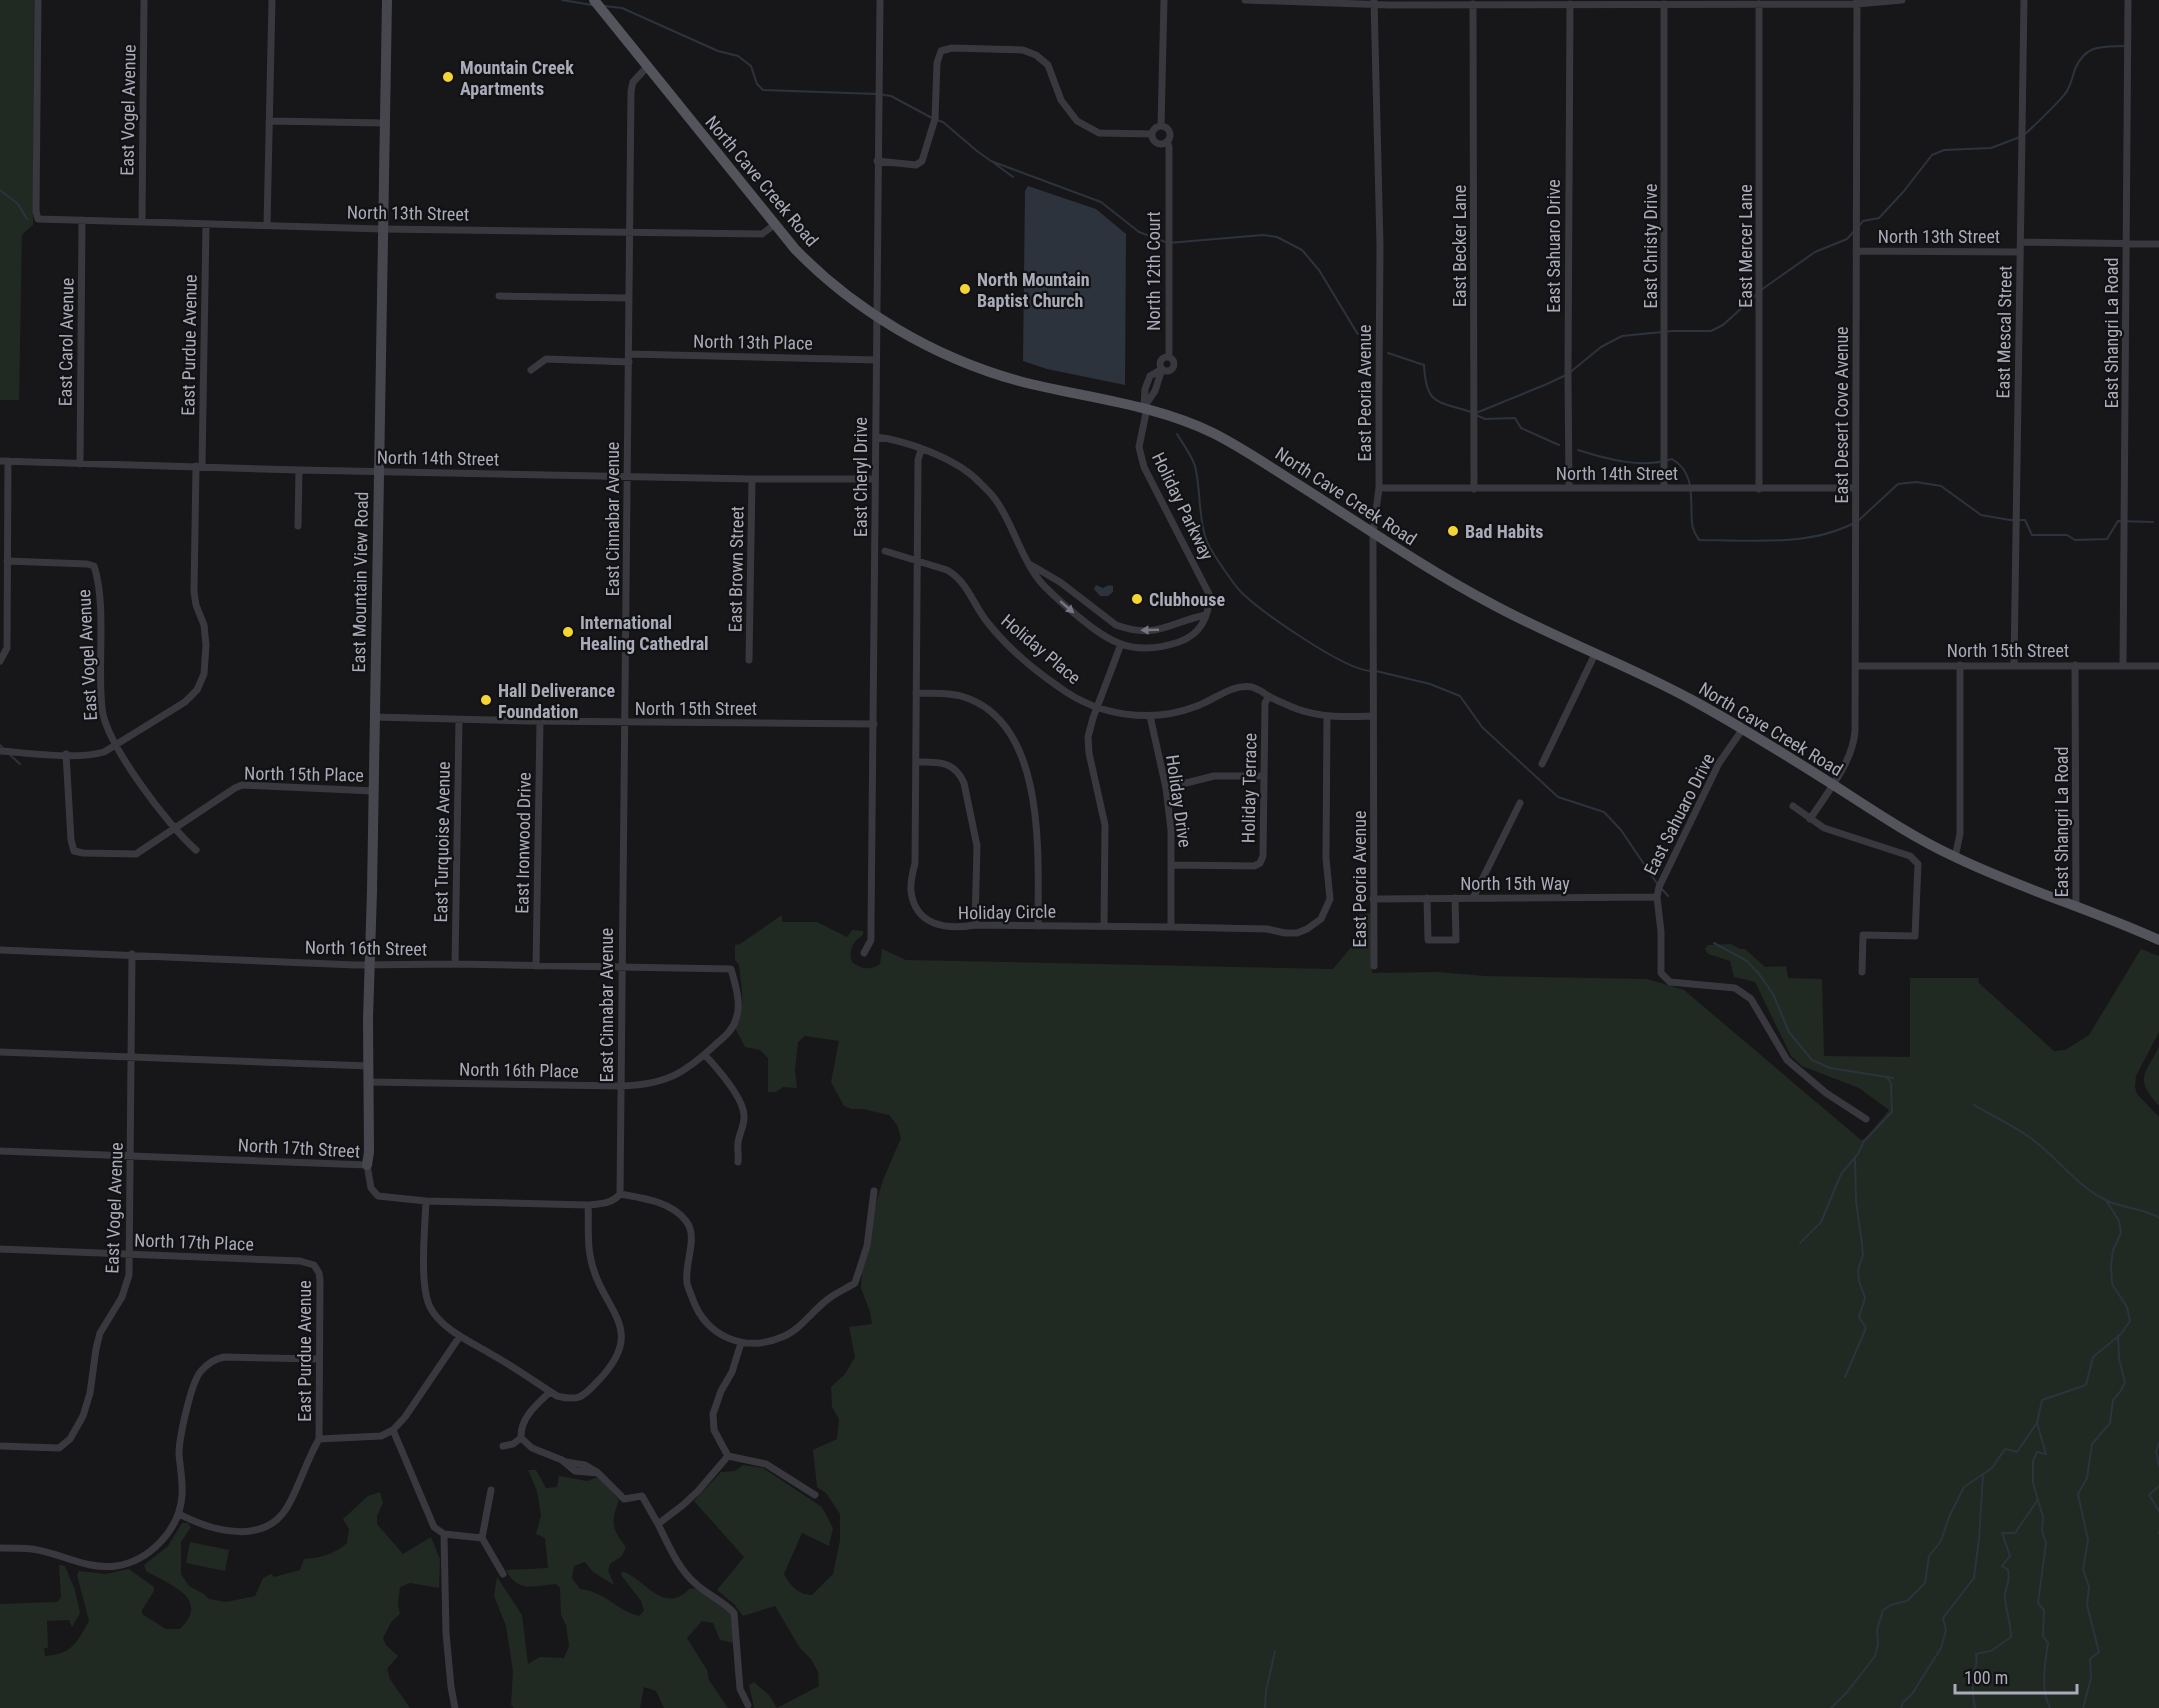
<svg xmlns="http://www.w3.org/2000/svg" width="2159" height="1708" font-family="'Roboto Condensed',sans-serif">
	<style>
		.green { fill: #212923 }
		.water { fill: #2c333d }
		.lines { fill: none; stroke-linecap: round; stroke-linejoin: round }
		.stream { stroke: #2c333d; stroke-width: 2 }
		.street { stroke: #38383e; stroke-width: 7 }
		.secondary { stroke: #46464e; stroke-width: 10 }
		.primary { stroke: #54545d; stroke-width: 10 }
		.oneway { fill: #767782 }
		.poi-dot { fill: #f4d533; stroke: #121214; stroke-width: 2 }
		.labels { text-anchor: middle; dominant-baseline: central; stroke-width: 4.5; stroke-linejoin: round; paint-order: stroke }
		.poi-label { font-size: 18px; font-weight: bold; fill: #a9abb9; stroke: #121214; text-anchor: start }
		.street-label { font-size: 18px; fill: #a9abb9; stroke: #121214 }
	</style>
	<rect width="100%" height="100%" fill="#171719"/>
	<path class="green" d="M0,0H34L33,225L22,235L19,400H0Z
		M1372,913V973L1438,972L1485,976L1647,979L1684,990L1861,1140L1865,1139L1889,1110L1859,1088L1802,1066L1791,1056L1755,982L1734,977L1730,961L1708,954L1705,949L1708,945L1731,944L1740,949H1745L1765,967L1786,966L1788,978L1822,979L1824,1056L1910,1057V978H1979L1978,982L2054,1051L2065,1050L2089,1035L2141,949L2159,956V1032L2136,1076L2135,1087L2137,1094L2159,1117V1708H754L749,1685L754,1682L769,1695L777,1708L819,1686L818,1672L811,1659L800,1648L775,1606L743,1616L734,1604L717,1590L744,1557L694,1501L721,1472L735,1471L743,1465L763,1468L822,1507L833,1528L829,1546L802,1533L784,1574C790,1586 799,1595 812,1595L833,1574L840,1540V1514L826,1493L817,1487L813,1450L837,1439L839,1419L832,1407L831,1387L845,1374L855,1357L849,1327L872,1324L870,1312L861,1288L862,1271L877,1200L883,1180L901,1138L897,1125L889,1115L862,1109H851L844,1106L831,1082L839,1041L805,1036L798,1042L795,1071L797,1088L783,1087L776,1092H768V1058L760,1050L745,1047L735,1028C747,1010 741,986 739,965L735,960V945L740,944L782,915V922H817L847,937L852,930L863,931V935C853,942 848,949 852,962C861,969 870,971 880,964L882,949L906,960L1333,969L1358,939V915Z
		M2159,1047V1106C2135,1079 2143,1077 2159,1047Z
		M528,1470H536L546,1488L557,1487L559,1476L587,1481L598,1477L619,1500C611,1522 611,1528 626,1547L622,1556L610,1564L608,1570L614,1585L593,1572L585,1562L574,1566L572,1578L580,1589C604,1591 616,1610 639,1616L644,1611L641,1601L621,1575L622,1571C644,1578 664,1616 689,1589L697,1588L729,1610L733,1619L734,1643L720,1640L713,1623L702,1621L687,1638L707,1670L709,1680L728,1708H664L656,1691L644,1687L640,1708H514L511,1705L513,1671L506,1626L494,1596L497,1577L522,1615L528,1664L540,1657L564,1658L569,1646L566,1625L561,1615L560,1588L556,1584C534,1586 517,1593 506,1570L548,1568L545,1538L536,1534L541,1515L537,1491Z
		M380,1492L383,1503L377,1516V1524L403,1554L431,1537L440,1559L439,1588L410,1583L400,1587L398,1604L400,1614L392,1621L383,1638L386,1645L398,1656L387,1669L390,1679L410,1708H0V1604L57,1602L61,1597L59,1565L65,1566L75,1590L80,1613L72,1627L69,1620L47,1621L48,1648H44L45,1656C73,1654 76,1643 89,1621L77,1575L79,1571L106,1574L129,1569L154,1587V1591L142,1610V1614L166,1629H180C211,1598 170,1585 146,1571L144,1565L168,1546L182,1523H188L191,1527L181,1542V1574L189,1586L204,1594L209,1599L226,1602L255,1596L263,1578L271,1574L274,1577L300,1570L304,1559C320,1558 335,1554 347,1543L349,1529L343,1519L368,1496Z
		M190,1542L229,1550L225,1571L186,1563Z"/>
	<path class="water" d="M1028,186L1096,209L1126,234L1125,385L1047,369L1023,361L1025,191Z
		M1096,585L1103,588L1109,585L1113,586V592L1108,596H1100L1094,589Z"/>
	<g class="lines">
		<path class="stream" d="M562,0L592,5
			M604,6L622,8L718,51L738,56L751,66L757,84L763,90L878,94L891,96L932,118
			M937,120L943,122L977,151L991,161L1101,202L1139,232L1168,243L1263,235L1277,237L1302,250L1319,270L1357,333L1370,342
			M2025,134C2032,128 2063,98 2067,91C2071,84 2073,76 2075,69C2086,44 2101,47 2125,46
			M994,163L1013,177
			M0,190L18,204L27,219
			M1858,227L1863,221L1879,218L1904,191L1932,155L1944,150L1991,148L2020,137
			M1761,290L1815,252L1847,239L1854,231
			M1388,353L1424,365C1426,407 1439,401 1471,412
			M1476,413L1547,384L1568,374L1601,347L1622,336L1672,331H1711L1723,325L1757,294
			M1476,415L1485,419L1515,418L1521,428L1559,445
			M1177,434C1183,444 1192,456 1195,466C1201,490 1198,516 1206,539C1209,549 1234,585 1242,593C1263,613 1343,669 1370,671
			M1578,450C1607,459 1641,469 1672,459C1696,473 1690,499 1692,523C1692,529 1696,535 1699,540C1750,540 1808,547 1854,523
			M1859,520L1898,484L1916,482L1941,486L1981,515L2010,520H2025L2032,535H2067L2075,540L2107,539L2118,521L2153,522
			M1376,671L1430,684L1460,696L1482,727L1558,797L1604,812L1621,830L1658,885
			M0,745L5,750
			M9,754L20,764
			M1662,889L1668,896
			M1714,943L1747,961L1759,974L1773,994L1789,1032L1812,1060L1830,1068L1893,1078
			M1974,1105C1994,1117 2019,1128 2037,1143C2061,1162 2079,1188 2108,1201C2120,1207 2152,1211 2159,1218
			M1800,1243L1821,1222L1841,1174L1858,1154L1864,1141L1892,1112L1891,1083L1887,1077
			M1845,1377L1866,1328L1859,1317L1865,1298L1859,1281L1858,1270L1863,1255L1862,1244L1856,1201L1855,1157
			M2037,1423L2046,1454L2037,1452L2033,1461V1483L2043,1517L2042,1531L2046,1543L2038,1603L2044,1610L2043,1636L2048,1643C2045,1664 2040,1689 2050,1708
			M2159,1443L2156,1452L2159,1466
			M2159,1486L2149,1495L2159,1511
			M2159,1532V1533
			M1265,1708L1266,1691L1275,1651
			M1831,1708L1848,1691L1875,1656L1878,1644L1877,1630L1883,1610L1891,1605L1907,1601L1925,1583L1929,1556L1941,1541L1949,1517L1964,1487L1992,1468L2005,1449L2017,1452L2037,1423L2042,1400L2086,1385L2093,1357L2121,1334L2130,1321L2127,1307L2112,1284L2111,1266L2113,1250L2121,1233L2119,1221L2106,1200
			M1901,1708L1903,1702L1912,1694L1941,1648L1946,1630L1943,1618L1974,1578L1979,1539L1983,1474
			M1975,1708C1973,1697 1971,1685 1974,1673C1976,1665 1978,1662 1976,1654L1991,1651L2011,1637C2011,1623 2006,1611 2005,1598C2004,1588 2011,1585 2008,1570L2002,1566L2010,1556L2002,1533H2015L2037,1501
			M2083,1708L2091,1678L2090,1659L2099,1652L2087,1605L2089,1587L2083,1569L2088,1540L2078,1494L2087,1478L2092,1444L2110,1423L2113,1400L2120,1392L2125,1382L2119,1359L2118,1335"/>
		<path class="street" d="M38,0L36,211L38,219L382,229L762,234L774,225
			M1245,0L1389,5L1857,4L1902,0
			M1374,0L1380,245L1379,385V488L1373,533V560L1374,966
			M1473,4L1474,489
			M1664,4V487
			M269,121L384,123
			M1161,126L1164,0
			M1152 135a9 9 0 1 1 18 0a9 9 0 1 1-18 0Z
			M1167,141L1169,147V357
			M877,161L916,165L922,161L935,119L937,63L941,51L952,48L1023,50L1036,55L1048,65L1061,100L1077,121L1099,133L1152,134
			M142,221L144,0
			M267,225L272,0
			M2021,242L2159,244
			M1856,251L2020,252
			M499,296L629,298
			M629,354L876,360
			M1160 364a7 7 0 1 1 14 0a7 7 0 1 1-14 0Z
			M531,370L546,359L629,362
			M1144,407L1155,391L1162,369
			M1144,408L1145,389L1150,376L1162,369
			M876,437C905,440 954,458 976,479C982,485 990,492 995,499C1012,522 1019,552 1036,576C1044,588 1057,598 1068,608C1105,639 1128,659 1179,642C1201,634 1208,618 1210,596L1144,467L1139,447L1147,408
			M921,450L918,460L915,863C913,872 910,881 911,891C915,926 947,930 975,925L1171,927L1267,929L1285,933H1297L1307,929L1321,919L1330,899L1326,858L1327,717
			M0,461L299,470L752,479H875
			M80,464L82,220
			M202,467L206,224
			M1379,488H1856
			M1569,488L1568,374L1570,4
			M1759,489V4
			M298,526L299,470
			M885,551L947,570C968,582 973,605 988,623C1007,647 1033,669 1059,687C1098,716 1151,724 1197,706C1214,700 1233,683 1252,687C1258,689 1263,692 1268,696C1277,701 1288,705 1297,709C1322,718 1347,717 1373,716
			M7,561L87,564L94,566C107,606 97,665 102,708C105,743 169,827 196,850
			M1031,565L1060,582L1116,625C1158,640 1169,622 1206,615
			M749,660L752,479
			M0,661L7,648L8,461
			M2014,665L2024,0
			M2075,665L2076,906
			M2123,665L2128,0
			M1856,666H2159
			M916,693C933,694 951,692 967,698C1047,727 1038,858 1038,926
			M1150,716L1166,788L1171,830V927
			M374,717L529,721L874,724
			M1742,730L1719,763L1659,887L1657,897L1661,932V973L1670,982L1735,988L1751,999L1787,1060L1826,1093L1866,1119
			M0,751C29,753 77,760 104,752L185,702L197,690L204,674L206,645L204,625L196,605L194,592L196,466
			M66,754L71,840L74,851L83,853L136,854L235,788L242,785L373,791
			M916,762C937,762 954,760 964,783L977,846L975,925
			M1542,764L1595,654
			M1166,788L1214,776H1264
			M1793,806L1824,828L1910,856L1918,864L1915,936L1863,935L1862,972
			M1810,819C1827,793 1853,762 1855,731L1857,0
			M1955,857L1960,834V665
			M1172,865L1254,866L1260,863L1263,856L1265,703L1269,696
			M1427,898L1428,940H1456L1455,898
			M1473,898L1520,803
			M1373,899L1657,897
			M1104,926L1105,825L1089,753L1088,737L1093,718L1121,644
			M0,950L355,965L455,964L731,969C735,984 742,1004 736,1019C733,1030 724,1037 716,1044C684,1074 665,1085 620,1086L369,1082
			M864,953L871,940V927L880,0
			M455,964L459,720
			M536,966L540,721
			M0,1052L369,1066
			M705,1055C717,1068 743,1097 744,1115C745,1125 739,1133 738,1143C737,1149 739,1155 738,1162
			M0,1151L367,1165L371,1188L378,1196L426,1201L588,1205C600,1204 612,1204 620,1194L631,91L633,82L647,67
			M620,1194C642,1198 671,1201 686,1221C699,1237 684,1263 687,1283C688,1288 691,1294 693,1300C707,1337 745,1353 782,1337C801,1330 814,1308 831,1297C838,1292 847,1288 855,1283L867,1246L874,1191
			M426,1201C425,1227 419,1285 430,1307C441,1329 471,1342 491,1354C514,1367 535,1382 557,1396C578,1401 582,1398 596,1383C652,1327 599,1311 590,1255C587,1239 589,1221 588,1205
			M0,1249L300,1261L314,1265L319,1273L320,1280L319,1439
			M741,1343L732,1372L721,1391L713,1414L714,1430L728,1456L698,1491L683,1505L658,1524C668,1544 678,1569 696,1584C708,1595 723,1601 734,1613L740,1689L748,1705
			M550,1392C537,1404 520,1418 521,1438L532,1448L562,1460L575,1471L598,1473L624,1499L642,1496L658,1524
			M393,1430L434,1527L444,1534L446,1633L451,1687L455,1708
			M319,1439L381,1436L393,1430L405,1417L460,1336
			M0,1446L59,1448L70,1439L83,1416L90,1393L96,1349L100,1333L122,1297L129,1275L132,954
			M503,1446L513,1444L521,1438
			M728,1456L766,1464L815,1495
			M566,1462L585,1465L597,1472
			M491,1490L482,1538L503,1574
			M179,1514C214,1532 268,1547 290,1502C301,1481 307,1460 319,1439
			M444,1534L482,1538
			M0,1548C10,1548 22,1548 32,1549C61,1553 86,1570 116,1566C150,1561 180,1529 182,1495C183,1481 180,1467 179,1454C179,1438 191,1382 201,1371C207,1364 215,1359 224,1357L319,1359"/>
		<path class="secondary" d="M367,1165L369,1152L368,1019L372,891L387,0"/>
		<path class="primary" d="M594,0L795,249C855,311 935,358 1019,381C1084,398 1151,403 1213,433C1243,448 1270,467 1299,485C1362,525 1424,568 1490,603C1556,639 1626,664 1692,700C1740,726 1786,755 1832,784C1871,809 1909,835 1951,855C2018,888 2091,909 2159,940"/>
	</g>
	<defs><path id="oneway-solid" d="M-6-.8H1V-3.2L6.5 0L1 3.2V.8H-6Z" transform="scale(1.5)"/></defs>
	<g class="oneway">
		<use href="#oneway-solid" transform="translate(1067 607) rotate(41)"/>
		<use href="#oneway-solid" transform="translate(1150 630) rotate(178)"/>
	</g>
	<g class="poi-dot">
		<circle cx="448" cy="77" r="6"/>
		<circle cx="965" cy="289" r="6"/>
		<circle cx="1453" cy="531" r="6"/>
		<circle cx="1137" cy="599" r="6"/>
		<circle cx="568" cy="632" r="6"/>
		<circle cx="486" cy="700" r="6"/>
	</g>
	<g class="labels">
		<g class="poi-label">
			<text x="460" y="67">Mountain Creek<tspan x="460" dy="21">Apartments</tspan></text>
			<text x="977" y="279">North Mountain<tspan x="977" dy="21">Baptist Church</tspan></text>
			<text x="1465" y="531">Bad Habits</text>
			<text x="1149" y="599">Clubhouse</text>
			<text x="580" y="622">International<tspan x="580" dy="21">Healing Cathedral</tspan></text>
			<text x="498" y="690">Hall Deliverance<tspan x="498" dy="21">Foundation</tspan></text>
		</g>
		<g class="street-label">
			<text transform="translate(128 110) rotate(-89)">East Vogel Avenue</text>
			<text transform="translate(762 181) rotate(50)">North Cave Creek Road</text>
			<text transform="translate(408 213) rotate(1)">North 13th Street</text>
			<text x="1939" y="236">North 13th Street</text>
			<text transform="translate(1459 246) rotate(-90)">East Becker Lane</text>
			<text transform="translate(1553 246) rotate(-90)">East Sahuaro Drive</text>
			<text transform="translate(1650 246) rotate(-90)">East Christy Drive</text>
			<text transform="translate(1745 246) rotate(-90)">East Mercer Lane</text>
			<text transform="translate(1153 271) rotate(-90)">North 12th Court</text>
			<text transform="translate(2004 332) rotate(-89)">East Mescal Street</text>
			<text transform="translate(2111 333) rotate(-90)">East Shangri La Road</text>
			<text transform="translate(66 342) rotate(-89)">East Carol Avenue</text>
			<text transform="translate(753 342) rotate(1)">North 13th Place</text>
			<text transform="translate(189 345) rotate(-89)">East Purdue Avenue</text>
			<text transform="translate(1364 393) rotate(-90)">East Peoria Avenue</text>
			<text transform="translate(1841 415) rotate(-90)">East Desert Cove Avenue</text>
			<text transform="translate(438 458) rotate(1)">North 14th Street</text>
			<text x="1617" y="473">North 14th Street</text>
			<text transform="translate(860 477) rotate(-90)">East Cheryl Drive</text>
			<text transform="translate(1346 496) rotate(33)">North Cave Creek Road</text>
			<text transform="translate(1183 506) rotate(64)">Holiday Parkway</text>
			<text transform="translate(612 519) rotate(-90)">East Cinnabar Avenue</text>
			<text transform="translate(736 569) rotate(-89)">East Brown Street</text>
			<text transform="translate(360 582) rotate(-89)">East Mountain View Road</text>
			<text transform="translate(1041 649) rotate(40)">Holiday Place</text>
			<text x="2008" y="650">North 15th Street</text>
			<text transform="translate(87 655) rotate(-93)">East Vogel Avenue</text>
			<text x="696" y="708">North 15th Street</text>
			<text transform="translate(1771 729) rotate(31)">North Cave Creek Road</text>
			<text transform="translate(304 774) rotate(1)">North 15th Place</text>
			<text transform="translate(1249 788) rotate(-89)">Holiday Terrace</text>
			<text transform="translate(1179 801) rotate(82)">Holiday Drive</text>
			<text transform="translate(1679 814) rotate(-63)">East Sahuaro Drive</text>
			<text transform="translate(2061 822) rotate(-90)">East Shangri La Road</text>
			<text transform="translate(442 842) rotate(-89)">East Turquoise Avenue</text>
			<text transform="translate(523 843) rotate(-89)">East Ironwood Drive</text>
			<text transform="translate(1359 879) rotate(-90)">East Peoria Avenue</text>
			<text x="1515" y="883">North 15th Way</text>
			<text transform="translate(1007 912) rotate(-1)">Holiday Circle</text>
			<text transform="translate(366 948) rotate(1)">North 16th Street</text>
			<text transform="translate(606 1005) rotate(-90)">East Cinnabar Avenue</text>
			<text transform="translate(519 1070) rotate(1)">North 16th Place</text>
			<text transform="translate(299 1148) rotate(3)">North 17th Street</text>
			<text transform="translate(114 1208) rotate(-88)">East Vogel Avenue</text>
			<text transform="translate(194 1242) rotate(2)">North 17th Place</text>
			<text transform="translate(304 1351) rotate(-90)">East Purdue Avenue</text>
		</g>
	</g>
	<path d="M1955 1684v9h122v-9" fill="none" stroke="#a9abb9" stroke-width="3"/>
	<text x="1964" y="1684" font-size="18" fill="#a9abb9" stroke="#121214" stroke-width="4.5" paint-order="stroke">100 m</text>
</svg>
